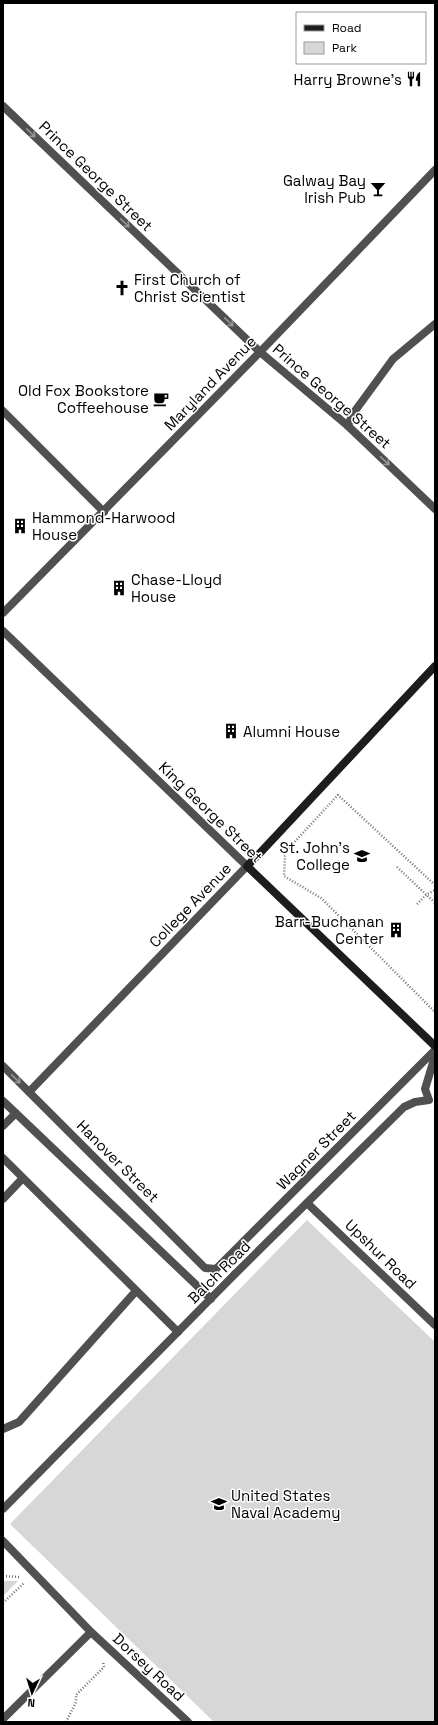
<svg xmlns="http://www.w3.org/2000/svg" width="438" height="1725" font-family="'Space Grotesk',sans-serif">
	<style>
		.green { fill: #d7d7d7 }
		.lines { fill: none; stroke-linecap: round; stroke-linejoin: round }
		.path { stroke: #727272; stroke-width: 2.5; stroke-dasharray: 1 2; stroke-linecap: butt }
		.service { stroke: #505050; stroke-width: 8 }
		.minor { stroke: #505050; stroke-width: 8 }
		.tertiary { stroke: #505050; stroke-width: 8 }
		.secondary { stroke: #1d1d1d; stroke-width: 8 }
		.oneway { stroke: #969696 }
		.labels { text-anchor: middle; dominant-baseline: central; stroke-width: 3; stroke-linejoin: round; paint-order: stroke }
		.poi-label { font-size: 15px; fill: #000; stroke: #fff; text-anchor: end }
		.street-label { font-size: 15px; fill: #000; stroke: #fff }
	</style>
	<rect width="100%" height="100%" fill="#fff"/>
	<path class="green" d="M307,1220L435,1342V1722H214L10,1524Z
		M3,1581H18L3,1596Z"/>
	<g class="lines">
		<path class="path" d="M397,867L435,903
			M435,885L338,795L289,848L285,856L284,876L321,898L435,1012
			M417,904L426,895L435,890
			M3,1576L19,1577
			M3,1603L24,1583
			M66,1722L76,1702V1695L104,1667L103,1662"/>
		<path class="service" d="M3,411L104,512
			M348,426L352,415L393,359L435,324
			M3,1158L178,1332
			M3,1199L23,1178
			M235,1274L404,1107L415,1102L429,1100L425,1089L435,1056
			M3,1429L19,1422L136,1291"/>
		<path class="minor" d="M3,106L260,352L348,426L435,509
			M3,613L260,352L435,170
			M3,1066L205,1268L216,1269L435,1050
			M29,1092L247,866
			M3,1101L211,1299
			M3,1126L16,1113
			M307,1203L435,1325
			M3,1509L235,1274
			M3,1541L91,1632L188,1722
			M3,1719L91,1632"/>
		<path class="tertiary" d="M3,631L247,866"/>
		<path class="secondary" d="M435,666L259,854L247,866L435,1046"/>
	</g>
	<defs><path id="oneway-shaft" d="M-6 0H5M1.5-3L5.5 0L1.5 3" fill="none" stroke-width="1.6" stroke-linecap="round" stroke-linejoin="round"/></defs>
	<g class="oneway">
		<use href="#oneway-shaft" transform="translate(31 133) rotate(44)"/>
		<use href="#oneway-shaft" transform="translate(125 223) rotate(44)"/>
		<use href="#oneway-shaft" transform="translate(229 322) rotate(44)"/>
		<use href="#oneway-shaft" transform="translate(385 461) rotate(43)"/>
		<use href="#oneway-shaft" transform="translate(16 1079) rotate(44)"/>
	</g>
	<defs>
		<symbol id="restaurant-bare" viewBox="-9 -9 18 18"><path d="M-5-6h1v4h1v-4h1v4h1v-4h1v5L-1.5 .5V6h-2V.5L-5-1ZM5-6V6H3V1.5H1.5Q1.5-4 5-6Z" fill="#000" stroke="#fff" stroke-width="2.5" paint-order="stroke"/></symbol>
		<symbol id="bar-bare" viewBox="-9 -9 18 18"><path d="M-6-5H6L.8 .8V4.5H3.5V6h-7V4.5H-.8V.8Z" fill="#000" stroke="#fff" stroke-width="2.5" paint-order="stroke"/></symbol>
		<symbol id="church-bare" viewBox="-9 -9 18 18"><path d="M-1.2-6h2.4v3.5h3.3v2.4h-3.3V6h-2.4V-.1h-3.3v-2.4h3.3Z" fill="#000" stroke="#fff" stroke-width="2.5" paint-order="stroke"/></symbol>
		<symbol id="cafe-bare" viewBox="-9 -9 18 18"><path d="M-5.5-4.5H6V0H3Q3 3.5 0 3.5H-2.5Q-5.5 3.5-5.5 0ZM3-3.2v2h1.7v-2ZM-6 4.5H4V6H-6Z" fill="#000" stroke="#fff" stroke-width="2.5" paint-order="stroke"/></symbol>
		<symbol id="building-bare" viewBox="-9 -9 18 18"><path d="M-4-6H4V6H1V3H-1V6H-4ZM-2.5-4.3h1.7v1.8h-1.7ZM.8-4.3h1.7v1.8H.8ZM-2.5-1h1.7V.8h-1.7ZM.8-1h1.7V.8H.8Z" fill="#000" stroke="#fff" stroke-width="2.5" paint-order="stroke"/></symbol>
		<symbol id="university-bare" viewBox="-9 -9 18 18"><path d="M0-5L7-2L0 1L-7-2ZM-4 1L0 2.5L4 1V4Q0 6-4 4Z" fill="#000" stroke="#fff" stroke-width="2.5" paint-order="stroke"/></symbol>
	</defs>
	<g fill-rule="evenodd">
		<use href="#restaurant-bare" x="403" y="68" width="22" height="22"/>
		<use href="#bar-bare" x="367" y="178" width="22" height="22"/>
		<use href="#church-bare" x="111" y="277" width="22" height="22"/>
		<use href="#cafe-bare" x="150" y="388" width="22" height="22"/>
		<use href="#building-bare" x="9" y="515" width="22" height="22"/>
		<use href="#building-bare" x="108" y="577" width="22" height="22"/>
		<use href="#building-bare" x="220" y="720" width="22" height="22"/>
		<use href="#university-bare" x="351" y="845" width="22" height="22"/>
		<use href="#building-bare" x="385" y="919" width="22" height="22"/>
		<use href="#university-bare" x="208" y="1493" width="22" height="22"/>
	</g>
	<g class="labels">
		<g class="poi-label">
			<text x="402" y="79">Harry Browne's</text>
			<text x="366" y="180">Galway Bay<tspan x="366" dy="17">Irish Pub</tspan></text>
			<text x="134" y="279" text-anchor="start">First Church of<tspan x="134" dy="17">Christ Scientist</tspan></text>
			<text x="149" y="390">Old Fox Bookstore<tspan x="149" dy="17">Coffeehouse</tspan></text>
			<text x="32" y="517" text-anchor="start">Hammond-Harwood<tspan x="32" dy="17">House</tspan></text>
			<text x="131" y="579" text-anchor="start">Chase-Lloyd<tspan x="131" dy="17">House</tspan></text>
			<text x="243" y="731" text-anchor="start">Alumni House</text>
			<text x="350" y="847">St. John's<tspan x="350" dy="17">College</tspan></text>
			<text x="384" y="921">Barr-Buchanan<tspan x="384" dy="17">Center</tspan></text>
			<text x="231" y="1495" text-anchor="start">United States<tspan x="231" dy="17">Naval Academy</tspan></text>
		</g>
		<g class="street-label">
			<text transform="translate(96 176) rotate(44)">Prince George Street</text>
			<text transform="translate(210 383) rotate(-46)">Maryland Avenue</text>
			<text transform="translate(332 396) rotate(41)">Prince George Street</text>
			<text transform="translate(211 812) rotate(44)">King George Street</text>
			<text transform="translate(190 905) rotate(-46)">College Avenue</text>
			<text transform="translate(316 1150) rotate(-45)">Wagner Street</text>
			<text transform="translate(118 1161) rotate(45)">Hanover Street</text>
			<text transform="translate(381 1254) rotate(44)">Upshur Road</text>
			<text transform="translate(219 1272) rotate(-45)">Balch Road</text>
			<text transform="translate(149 1667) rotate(43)">Dorsey Road</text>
		</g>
	</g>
	<rect width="438" height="1725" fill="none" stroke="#000000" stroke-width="8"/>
	<rect x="296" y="12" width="130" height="52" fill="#ffffff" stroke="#999999"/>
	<rect x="304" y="25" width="20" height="6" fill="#1d1d1d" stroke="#999999"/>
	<text x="332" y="32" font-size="12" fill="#000000">Road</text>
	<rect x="304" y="42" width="20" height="12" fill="#d7d7d7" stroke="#999999"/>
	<text x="332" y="52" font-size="12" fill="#000000">Park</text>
	<g transform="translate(32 1693) rotate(184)" stroke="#ffffff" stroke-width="3" paint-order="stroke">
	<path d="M0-3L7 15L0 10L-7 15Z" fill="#000000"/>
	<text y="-6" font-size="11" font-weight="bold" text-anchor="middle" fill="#000000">N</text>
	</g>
</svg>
